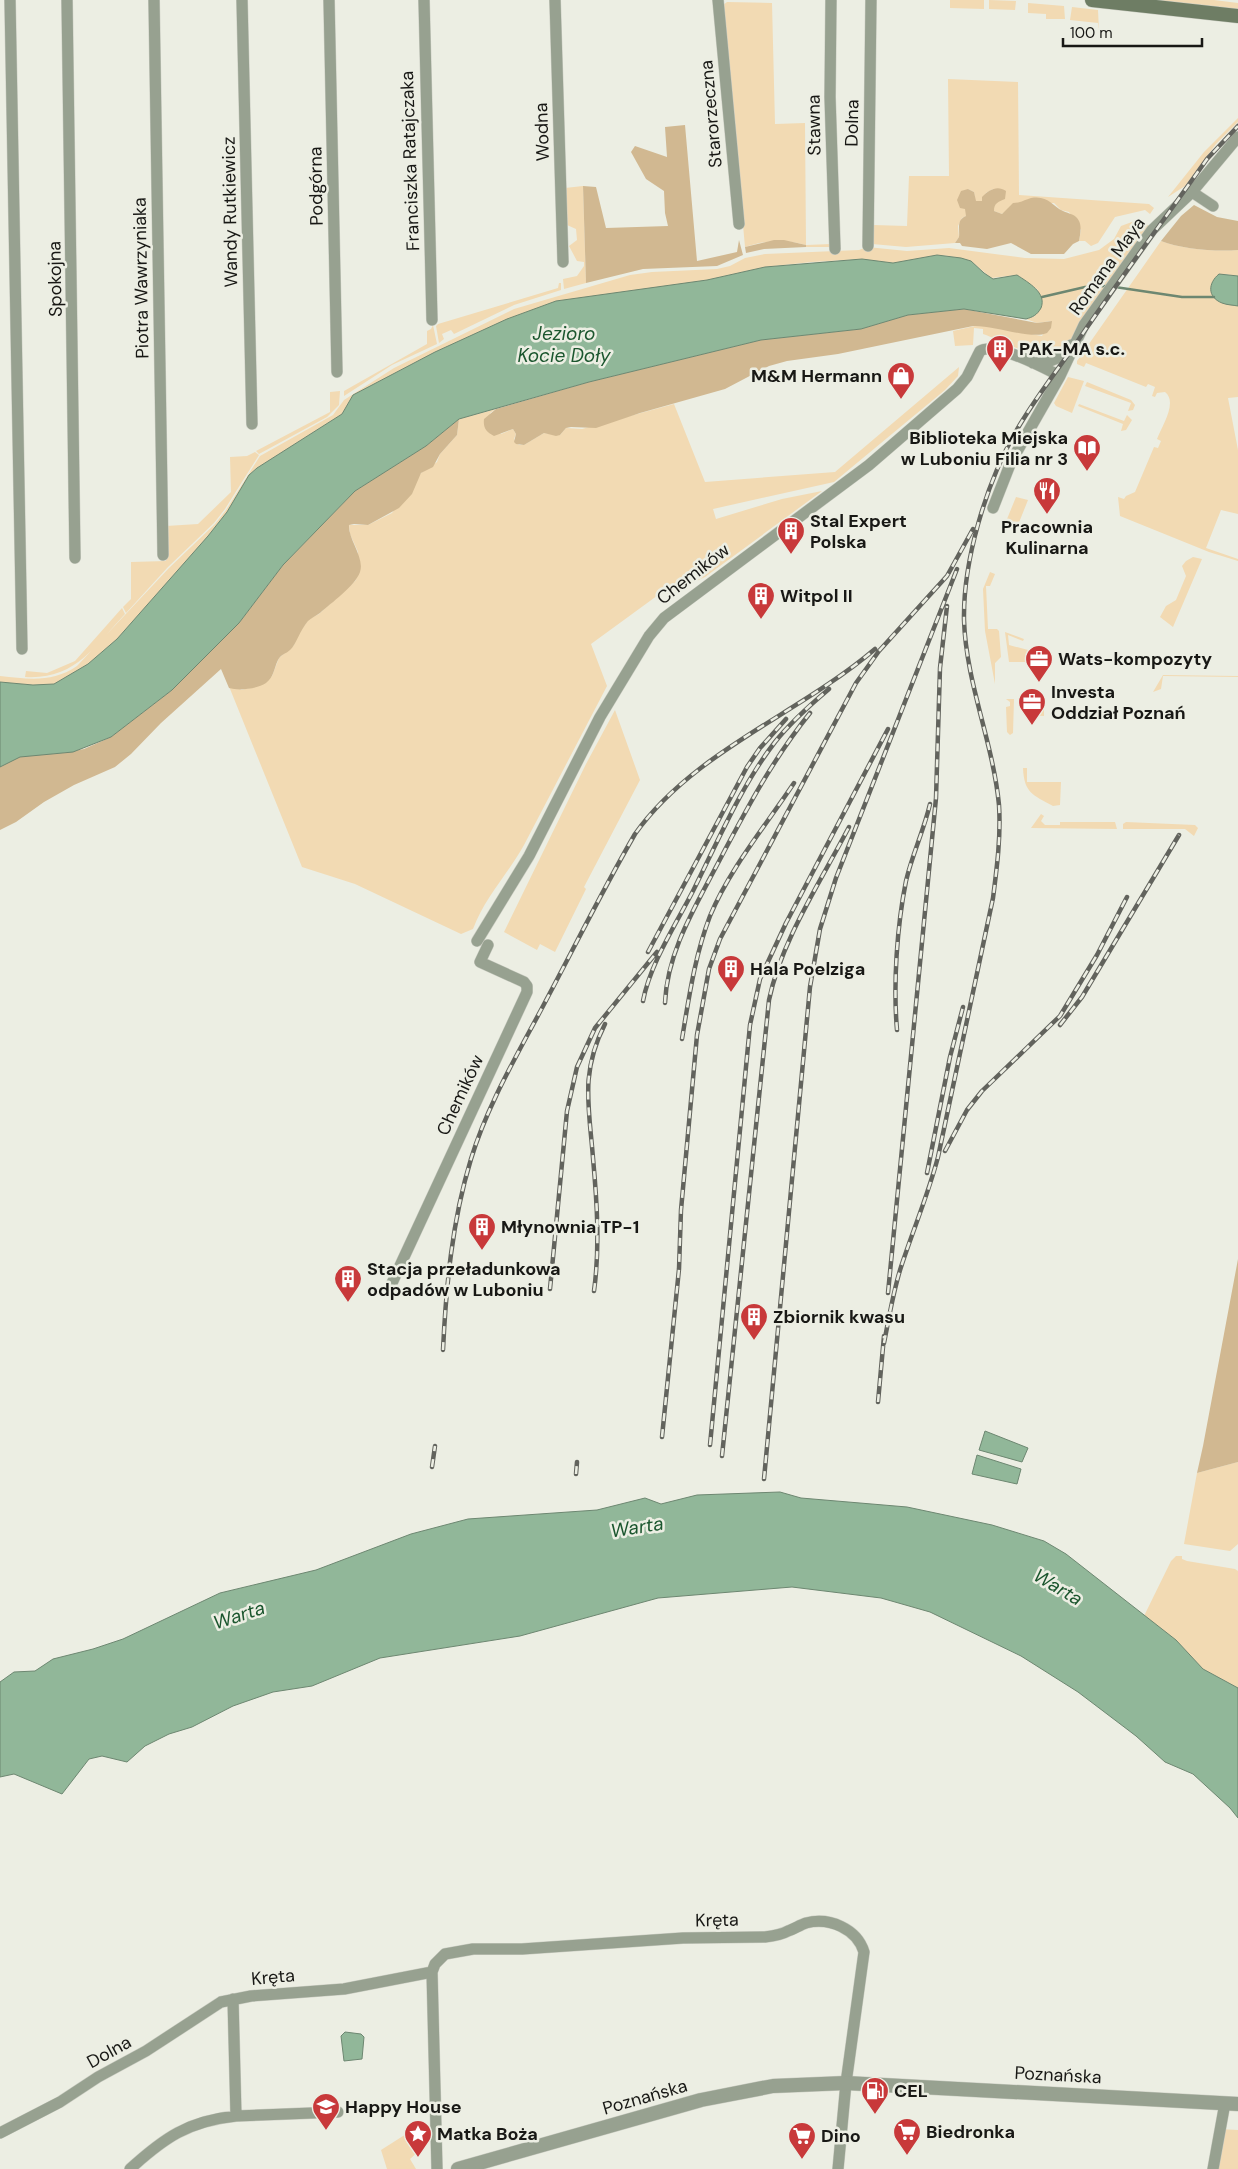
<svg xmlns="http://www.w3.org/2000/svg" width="1238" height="2169" font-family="'DM Sans',sans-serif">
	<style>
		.green { fill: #f2dab3 }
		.forest { fill: #d1b891 }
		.water { fill: #91b799; stroke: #6d8771 }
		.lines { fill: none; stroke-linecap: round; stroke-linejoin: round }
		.stream { stroke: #6d8771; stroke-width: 2.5 }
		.minor-casing { stroke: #caccc2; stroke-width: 12 }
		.tertiary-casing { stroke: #caccc2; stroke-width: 15 }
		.secondary-casing { stroke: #caccc2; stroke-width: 15 }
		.minor { stroke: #97a190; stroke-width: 11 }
		.tertiary { stroke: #97a190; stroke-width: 14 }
		.secondary { stroke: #6e7d64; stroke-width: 14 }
		.rail-casing { stroke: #62635d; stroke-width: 4.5 }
		.rail { stroke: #eceee3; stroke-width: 2.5; stroke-dasharray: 8; stroke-linecap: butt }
		.labels { text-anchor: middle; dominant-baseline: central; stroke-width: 5; stroke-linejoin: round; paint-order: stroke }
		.street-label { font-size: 18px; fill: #181815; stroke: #eceee3 }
		.poi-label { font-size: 18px; font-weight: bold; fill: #181815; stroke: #eceee3; text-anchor: start }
		.water-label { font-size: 19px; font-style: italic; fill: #1b562e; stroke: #eceee3 }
	</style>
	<rect width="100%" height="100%" fill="#eceee3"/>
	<path class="green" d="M950,0H984V9L950,8Z
		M989,0L1016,1L1015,10L989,9Z
		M1143,0H1214L1238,3V10Z
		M727,2L772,3L775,124L805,123L806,245L832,244V247H806V245C784,239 767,240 745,247L723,5Z
		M1028,3L1064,6L1065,19H1046V14L1028,13Z
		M1072,7L1098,10L1099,31L1098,23L1070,20Z
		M948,79L1018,82L1019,195L1149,204L1154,208L1150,214L1145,210L1115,217L1098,243L1091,246L1085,241H1079L1081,230L1069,212L1061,210L1054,203C1031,203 1021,200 1002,214L994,211V206L997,202L993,189L986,193L982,201H975L974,192L968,189L966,216L962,218L958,226L959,237L955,243L906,247L872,244L873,225L907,226L909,176H949Z
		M1238,118V122L1216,144L1185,186L1168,197L1204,152Z
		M583,186L586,283L564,289L563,279L577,276L584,266V262L577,261L569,246L577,240L576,229L567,225L565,188Z
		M1140,219L1150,227L1068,345C1048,369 1006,342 983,334V329L974,328L973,345L955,346L953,331L979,325L1042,336L1051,321L1037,323L1026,319L1035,316L1038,290L1017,275L991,278L971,261L949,256L937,255L893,263L862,259L812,262L765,267L707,280L639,291L507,319L435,352L353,395L342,414L257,468L249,475L227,512L208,536L117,639L88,664L54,684L33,685L0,682V676C29,679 52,683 77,666L169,568L215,524L226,510L260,456L333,415L344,400L394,368L514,309L630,275L652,272L717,269L730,266L745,258L765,254L859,250L867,247L907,251L949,248L1025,258L1064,259L1099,250L1114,239L1121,226Z
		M1161,241C1181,249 1216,252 1238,250V276L1224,274L1214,297L1220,302L1238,306V397L1228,398L1238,450V514L1221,510L1206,548L1238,559V561L1209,552L1120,516L1118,497L1124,499L1126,496L1135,492L1154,447L1158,448L1161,441L1157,439C1162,426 1178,402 1165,392L1157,393L1155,397L1152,396L1155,387L1148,384L1146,387L1086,363L1084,367L1077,364V361Z
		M559,283H561V290L514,305L454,334L451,330L442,334L444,339L439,343L436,326L438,324L558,288Z
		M433,325L437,344L392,365L344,396V391L427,344V331L431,329Z
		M959,367L958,376L945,390L834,482L713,509L716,519L782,499L822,491L705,577L668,595L665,590L591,644L607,686L524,845C508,874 485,897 473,929L461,934L355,884L302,867L222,669L241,690L254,687L272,676L279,658L294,645L297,636L309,619L319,614L356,580L358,552L350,534L349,525H368L392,513L421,473L437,462L440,454L457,435L459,419L496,409L490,413L501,434L513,429L516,434L514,439L519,445H524L544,433L560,435L566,428L582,429L674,404L705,482L835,472Z
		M1068,377L1084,381L1072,413L1056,406L1054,403Z
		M1087,382L1131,400L1135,405L1133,410L1128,411L1131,403L1085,386Z
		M340,391L339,405L327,417L259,454L256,451L330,412V392Z
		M1079,404L1124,421L1127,415L1132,420L1126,430L1121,431L1123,424L1078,406Z
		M255,452L259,455L225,509L214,523L168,567L126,613L123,607L131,599V562L166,561V526L198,524L231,492L230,457L247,456Z
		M1016,497L1028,500L1018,525L1007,519Z
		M1193,557L1202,559L1173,627L1160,617L1166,606L1176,600L1186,576L1182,566L1186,561Z
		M990,572L995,574L990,586H986L988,629H997L999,631L1001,657L995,663V684L985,631L983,589Z
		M122,608L125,614C94,647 75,680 25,677L26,671L47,673L75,661Z
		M1005,632L1024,639L1023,641L1008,635L1009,645L1043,654L1040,662H1009Z
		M1163,675L1238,676V677L1163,676L1161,689L1153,692Z
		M1006,699H1014L1013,733L1010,735L1007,732L1006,707L1010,706V702Z
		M1040,700L1044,705V716L1023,715C1024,706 1031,700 1040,700Z
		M615,710L640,780L584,887L586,889L555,952L540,944L537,950L504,932L586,764Z
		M1023,768H1027V782H1061L1060,805L1053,806C1033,795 1024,793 1023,768Z
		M1041,814L1044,816L1041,821L1045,825H1060V822H1115L1117,829L1031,828Z
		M1126,822L1195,825L1198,828L1194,836L1185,829H1123V824Z
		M1238,1462V1544L1230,1551L1184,1544L1197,1473Z
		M1176,1556H1182V1559L1187,1561L1235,1569L1238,1571V1688L1203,1669L1176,1640L1144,1616L1171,1561Z
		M425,2122L426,2148L419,2151L410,2159L416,2169H387L381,2150Z
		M1219,2129L1238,2130V2169H1212Z"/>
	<path class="forest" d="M685,125L697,261L737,252L739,240L743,255L717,266L643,269L586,283L583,186L596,187L606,228L668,226L665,213L664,191L646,179L631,152L635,146L667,157L665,127Z
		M968,189L974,192L976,201H982V197C989,190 997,185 1006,191L1005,199C998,202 994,203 994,211L1002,214L1013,203C1021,203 1024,200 1031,198C1048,195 1052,206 1063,211C1069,214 1076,214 1079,221C1082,227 1080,235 1079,241L1073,244L1064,254H1031L1011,243L987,249L962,246L960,243H955L959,237C960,229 956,220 966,216L965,209L960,208L957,200L961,191Z
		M1194,205L1217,217L1238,221V250C1216,252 1181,249 1161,241L1181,216Z
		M774,240H784L806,245V247L764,249L746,253L745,247Z
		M964,309L1037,323L1052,321L1051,328L1047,333C1032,340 993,325 973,326L838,354L787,361L769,366L725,389L640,413L596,428L571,427L566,428L560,435L556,436L544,433L524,445L516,444L514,442L516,434L513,429L494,436C486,432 483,428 484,419L496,409L589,382L761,340L861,329L908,315Z
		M459,419L457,435L440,454L433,467L421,473L412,494L399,508L368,525L354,524L349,525C348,539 365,558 360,572C355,586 331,603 320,613C316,616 311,618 308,621C300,630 296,645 290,650C286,654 281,654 278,660C274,668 274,677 266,683C257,689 239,691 229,688L221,669L161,723L131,754L115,767L74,785L44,802L16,822L0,830V767L20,756L62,753L84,749L111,737L172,690L239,623L283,565L355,491L426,446Z
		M1238,1259V1462L1197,1473L1203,1446Z"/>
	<path class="water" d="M937,255L961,258L971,261L984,273L993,279L1017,275C1029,283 1047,293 1041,308C1037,315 1033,317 1026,319L964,309L908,315L861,329L761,340L589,382L459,419L426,446L355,491L283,565L239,623L172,690L111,737L73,752L20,757L0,767V682L33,685L54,684L88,664L117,639L208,536L227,512L249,475L257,468L342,414L353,395L435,352L507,319L556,301L707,280L765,267L862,259L893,263Z
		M1219,274L1238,276V306C1233,305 1227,305 1222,303C1207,297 1208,283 1219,274Z
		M985,1431L1028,1448L1022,1462L979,1450Z
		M977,1455L1021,1469L1017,1484L972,1474Z
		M780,1492L801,1498L907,1507L992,1525L1044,1541L1066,1554L1176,1640L1203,1669L1238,1688V1818L1230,1808L1193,1774L1165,1762L1136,1736L1078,1692L1021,1656L930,1612L881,1598L792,1587L658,1598L520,1636L380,1658L312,1686L273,1692L233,1706L192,1727L169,1734L145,1746L127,1762L102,1756L89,1759L62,1794L14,1774L0,1777V1682L14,1672L35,1671L53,1659L93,1649L123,1639L220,1593L316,1570L411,1534L468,1519L597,1510L645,1498L661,1504L697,1495Z
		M345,2032L361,2034L364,2037L362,2059L344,2061L341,2036Z"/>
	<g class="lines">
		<path class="stream" d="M1115,287L1182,297H1214
			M1042,297L1085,287L1107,286"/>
		<defs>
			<path id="minor" d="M10,0L22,649
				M67,0L75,558
				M154,0L163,555
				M242,0L252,424
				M329,0L337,372
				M424,0L432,320
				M555,0L563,262
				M718,0L739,224
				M831,0L830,97L835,249
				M1192,192L1213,206
				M868,246L871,0
				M1033,363C1049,363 1063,359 1071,345
				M993,508L1011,462L1060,376L1084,325L1152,230L1192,192L1238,137
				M477,941L529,856L600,717L649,636L664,618L869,465L957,389L967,377L980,351C995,341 1044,368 1060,376
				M392,1283L527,992V986L524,982L480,962L488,945
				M236,2116L338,2112
				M0,2133L60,2102L98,2077L146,2051L221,2002L251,1996L344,1989L432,1972
				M130,2169C164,2138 188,2121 236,2116L233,1999
				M437,2169L432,1972L435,1964L445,1954L473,1949H522L683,1938L765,1937C773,1936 781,1935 788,1931C794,1929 800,1925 806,1923C830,1917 857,1929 864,1952L846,2083L838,2169
				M1213,2169L1225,2103"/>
			<path id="tertiary" d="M458,2169L701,2100L773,2086L846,2083L1238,2104"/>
			<path id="secondary" d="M1092,0L1238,16"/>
		</defs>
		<use href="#minor" class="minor-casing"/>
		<use href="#tertiary" class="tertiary-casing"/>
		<use href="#secondary" class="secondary-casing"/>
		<use href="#minor" class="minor"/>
		<use href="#tertiary" class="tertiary"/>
		<use href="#secondary" class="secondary"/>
		<defs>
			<path id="rail" d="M648,952L747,767L760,748L786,719
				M643,1001C650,964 676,924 693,891C718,841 741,786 775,742C791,722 810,705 829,689
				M665,1003C667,953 694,909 717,865C745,812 772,760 810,713
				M1060,1025L1082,997L1179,835
				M897,1030C893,984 897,926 906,881C912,855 924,830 930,804
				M682,1039C689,997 695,955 710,916C729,870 766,825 794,783
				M945,1151L967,1110L982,1091L1060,1016L1097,955L1127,897
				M927,1173L950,1057L963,1007
				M550,1289L567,1111L577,1067L595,1028L657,952
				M594,1291C600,1247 597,1202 593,1158C589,1106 580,1073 605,1024
				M888,1293L936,798L940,668L947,606
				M884,1343C889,1318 893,1292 901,1267C913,1230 928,1195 938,1157L993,898C997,867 1001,836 999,805C993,742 966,683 964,620C963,561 986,484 1015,433C1033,401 1056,372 1077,342C1119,280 1164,220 1207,159L1238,126
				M443,1350C446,1287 452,1221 471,1159C487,1106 516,1057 542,1008C573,950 602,891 635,834C694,751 799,714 875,649
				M878,1402L884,1336
				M662,1437L679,1269L681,1210L697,1035L709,969L720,939L856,683L879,651L947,576L973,529
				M710,1445L750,1025L760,979L786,923L888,729
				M722,1456L769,1000C781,941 821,881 849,827
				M432,1467L435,1446
				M576,1474L577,1462
				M764,1479L810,987L820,929L836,878L957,569"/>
		</defs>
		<use href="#rail" class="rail-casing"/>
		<use href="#rail" class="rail"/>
	</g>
	<defs>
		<symbol id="building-pin" viewBox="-11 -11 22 30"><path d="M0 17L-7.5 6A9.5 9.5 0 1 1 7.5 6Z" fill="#c8393a" stroke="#eceee3"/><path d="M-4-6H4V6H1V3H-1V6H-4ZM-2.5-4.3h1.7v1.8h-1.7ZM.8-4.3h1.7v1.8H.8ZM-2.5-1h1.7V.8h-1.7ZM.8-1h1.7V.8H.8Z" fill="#fff"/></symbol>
		<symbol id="shop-pin" viewBox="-11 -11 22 30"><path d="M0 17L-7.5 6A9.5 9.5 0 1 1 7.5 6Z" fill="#c8393a" stroke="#eceee3"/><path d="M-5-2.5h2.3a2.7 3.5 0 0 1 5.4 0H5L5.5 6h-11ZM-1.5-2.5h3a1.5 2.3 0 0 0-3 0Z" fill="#fff"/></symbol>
		<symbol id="library-pin" viewBox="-11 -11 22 30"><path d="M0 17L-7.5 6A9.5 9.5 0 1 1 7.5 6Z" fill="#c8393a" stroke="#eceee3"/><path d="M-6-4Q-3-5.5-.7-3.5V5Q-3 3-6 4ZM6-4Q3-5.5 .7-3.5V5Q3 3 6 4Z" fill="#fff"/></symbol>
		<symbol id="restaurant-pin" viewBox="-11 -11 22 30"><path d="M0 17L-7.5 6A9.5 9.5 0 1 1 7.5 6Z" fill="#c8393a" stroke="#eceee3"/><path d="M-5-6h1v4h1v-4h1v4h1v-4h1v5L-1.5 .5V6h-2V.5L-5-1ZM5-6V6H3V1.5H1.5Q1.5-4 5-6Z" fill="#fff"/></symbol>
		<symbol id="office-pin" viewBox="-11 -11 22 30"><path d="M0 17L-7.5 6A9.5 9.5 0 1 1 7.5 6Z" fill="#c8393a" stroke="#eceee3"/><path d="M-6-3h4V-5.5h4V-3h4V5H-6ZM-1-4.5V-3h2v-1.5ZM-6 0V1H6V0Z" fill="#fff"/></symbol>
		<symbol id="fuel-pin" viewBox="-11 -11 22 30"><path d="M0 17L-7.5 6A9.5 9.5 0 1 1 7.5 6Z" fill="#c8393a" stroke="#eceee3"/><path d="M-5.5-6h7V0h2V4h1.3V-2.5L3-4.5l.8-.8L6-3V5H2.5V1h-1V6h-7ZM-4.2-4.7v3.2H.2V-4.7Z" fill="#fff"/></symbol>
		<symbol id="school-pin" viewBox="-11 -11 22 30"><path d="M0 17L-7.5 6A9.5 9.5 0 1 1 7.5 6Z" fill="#c8393a" stroke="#eceee3"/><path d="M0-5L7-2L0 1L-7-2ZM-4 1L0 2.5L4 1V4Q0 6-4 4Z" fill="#fff"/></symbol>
		<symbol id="supermarket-pin" viewBox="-11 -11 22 30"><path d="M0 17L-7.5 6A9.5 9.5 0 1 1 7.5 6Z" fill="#c8393a" stroke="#eceee3"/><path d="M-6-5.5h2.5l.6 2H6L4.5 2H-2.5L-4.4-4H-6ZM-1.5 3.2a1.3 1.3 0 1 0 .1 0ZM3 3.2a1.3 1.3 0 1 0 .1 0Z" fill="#fff"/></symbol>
		<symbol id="sight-pin" viewBox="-11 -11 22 30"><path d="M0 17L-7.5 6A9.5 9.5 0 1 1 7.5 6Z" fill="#c8393a" stroke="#eceee3"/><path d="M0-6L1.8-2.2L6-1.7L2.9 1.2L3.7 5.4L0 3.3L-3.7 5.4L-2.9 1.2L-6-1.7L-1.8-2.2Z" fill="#fff"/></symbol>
	</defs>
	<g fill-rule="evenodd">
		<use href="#building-pin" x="984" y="333" width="32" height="43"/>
		<use href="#shop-pin" x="885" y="360" width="32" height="43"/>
		<use href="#library-pin" x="1071" y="432" width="32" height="43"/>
		<use href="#restaurant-pin" x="1031" y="475" width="32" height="43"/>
		<use href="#building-pin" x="775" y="515" width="32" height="43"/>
		<use href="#building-pin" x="745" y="580" width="32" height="43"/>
		<use href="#office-pin" x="1023" y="643" width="32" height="43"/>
		<use href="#office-pin" x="1016" y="686" width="32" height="43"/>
		<use href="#building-pin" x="715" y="953" width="32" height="43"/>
		<use href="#building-pin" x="466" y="1211" width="32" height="43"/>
		<use href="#building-pin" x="332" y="1263" width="32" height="43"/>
		<use href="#building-pin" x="738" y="1301" width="32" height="43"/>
		<use href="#fuel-pin" x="859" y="2075" width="32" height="43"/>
		<use href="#school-pin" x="310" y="2091" width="32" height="43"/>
		<use href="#supermarket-pin" x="891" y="2116" width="32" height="43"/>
		<use href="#sight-pin" x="402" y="2118" width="32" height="43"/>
		<use href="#supermarket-pin" x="786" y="2120" width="32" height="43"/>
	</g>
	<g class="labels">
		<g class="street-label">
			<text transform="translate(711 114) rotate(-95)">Starorzeczna</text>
			<text transform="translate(852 123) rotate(-89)">Dolna</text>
			<text transform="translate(814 125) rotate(-91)">Stawna</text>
			<text transform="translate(542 132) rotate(-92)">Wodna</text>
			<text transform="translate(410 161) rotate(-92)">Franciszka Ratajczaka</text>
			<text transform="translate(316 186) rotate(-91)">Podgórna</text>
			<text transform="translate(230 212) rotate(-91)">Wandy Rutkiewicz</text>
			<text transform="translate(1107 266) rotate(-54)">Romana Maya</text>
			<text transform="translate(141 278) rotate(-91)">Piotra Wawrzyniaka</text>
			<text transform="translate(55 279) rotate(-91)">Spokojna</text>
			<text transform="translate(693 574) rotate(-38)">Chemików</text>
			<text transform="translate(460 1095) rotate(-65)">Chemików</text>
			<text transform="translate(717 1920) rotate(-1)">Kręta</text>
			<text transform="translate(273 1977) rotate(-5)">Kręta</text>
			<text transform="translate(109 2052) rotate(-29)">Dolna</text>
			<text transform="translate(1058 2075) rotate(3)">Poznańska</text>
			<text transform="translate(645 2097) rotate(-16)">Poznańska</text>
		</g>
		<g class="poi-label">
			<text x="1019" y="349">PAK-MA s.c.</text>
			<text x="882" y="376" text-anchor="end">M&amp;M Hermann</text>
			<text x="1068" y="438" text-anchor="end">Biblioteka Miejska<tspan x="1068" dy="21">w Luboniu Filia nr 3</tspan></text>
			<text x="810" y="521">Stal Expert<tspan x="810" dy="21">Polska</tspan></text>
			<text x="1047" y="527" text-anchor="middle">Pracownia<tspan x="1047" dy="21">Kulinarna</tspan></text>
			<text x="780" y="596">Witpol II</text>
			<text x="1058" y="659">Wats-kompozyty</text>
			<text x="1051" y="692">Investa<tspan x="1051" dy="21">Oddział Poznań</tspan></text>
			<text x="750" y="969">Hala Poelziga</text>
			<text x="501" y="1227">Młynownia TP-1</text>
			<text x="367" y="1269">Stacja przeładunkowa<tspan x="367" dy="21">odpadów w Luboniu</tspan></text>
			<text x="773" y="1317">Zbiornik kwasu</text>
			<text x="894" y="2091">CEL</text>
			<text x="345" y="2107">Happy House</text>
			<text x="926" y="2132">Biedronka</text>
			<text x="437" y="2134">Matka Boża</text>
			<text x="821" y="2136">Dino</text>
		</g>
		<g class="water-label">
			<text x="564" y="333">Jezioro<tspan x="564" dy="22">Kocie Doły</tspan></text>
			<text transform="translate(637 1527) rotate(-9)">Warta</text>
			<text transform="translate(1058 1587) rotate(31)">Warta</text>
			<text transform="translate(239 1615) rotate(-18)">Warta</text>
		</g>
	</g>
	<path d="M1063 38v8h139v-8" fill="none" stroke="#181815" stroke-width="2.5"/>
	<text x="1070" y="38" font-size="15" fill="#181815" stroke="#eceee3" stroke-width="4" paint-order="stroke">100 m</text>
</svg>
